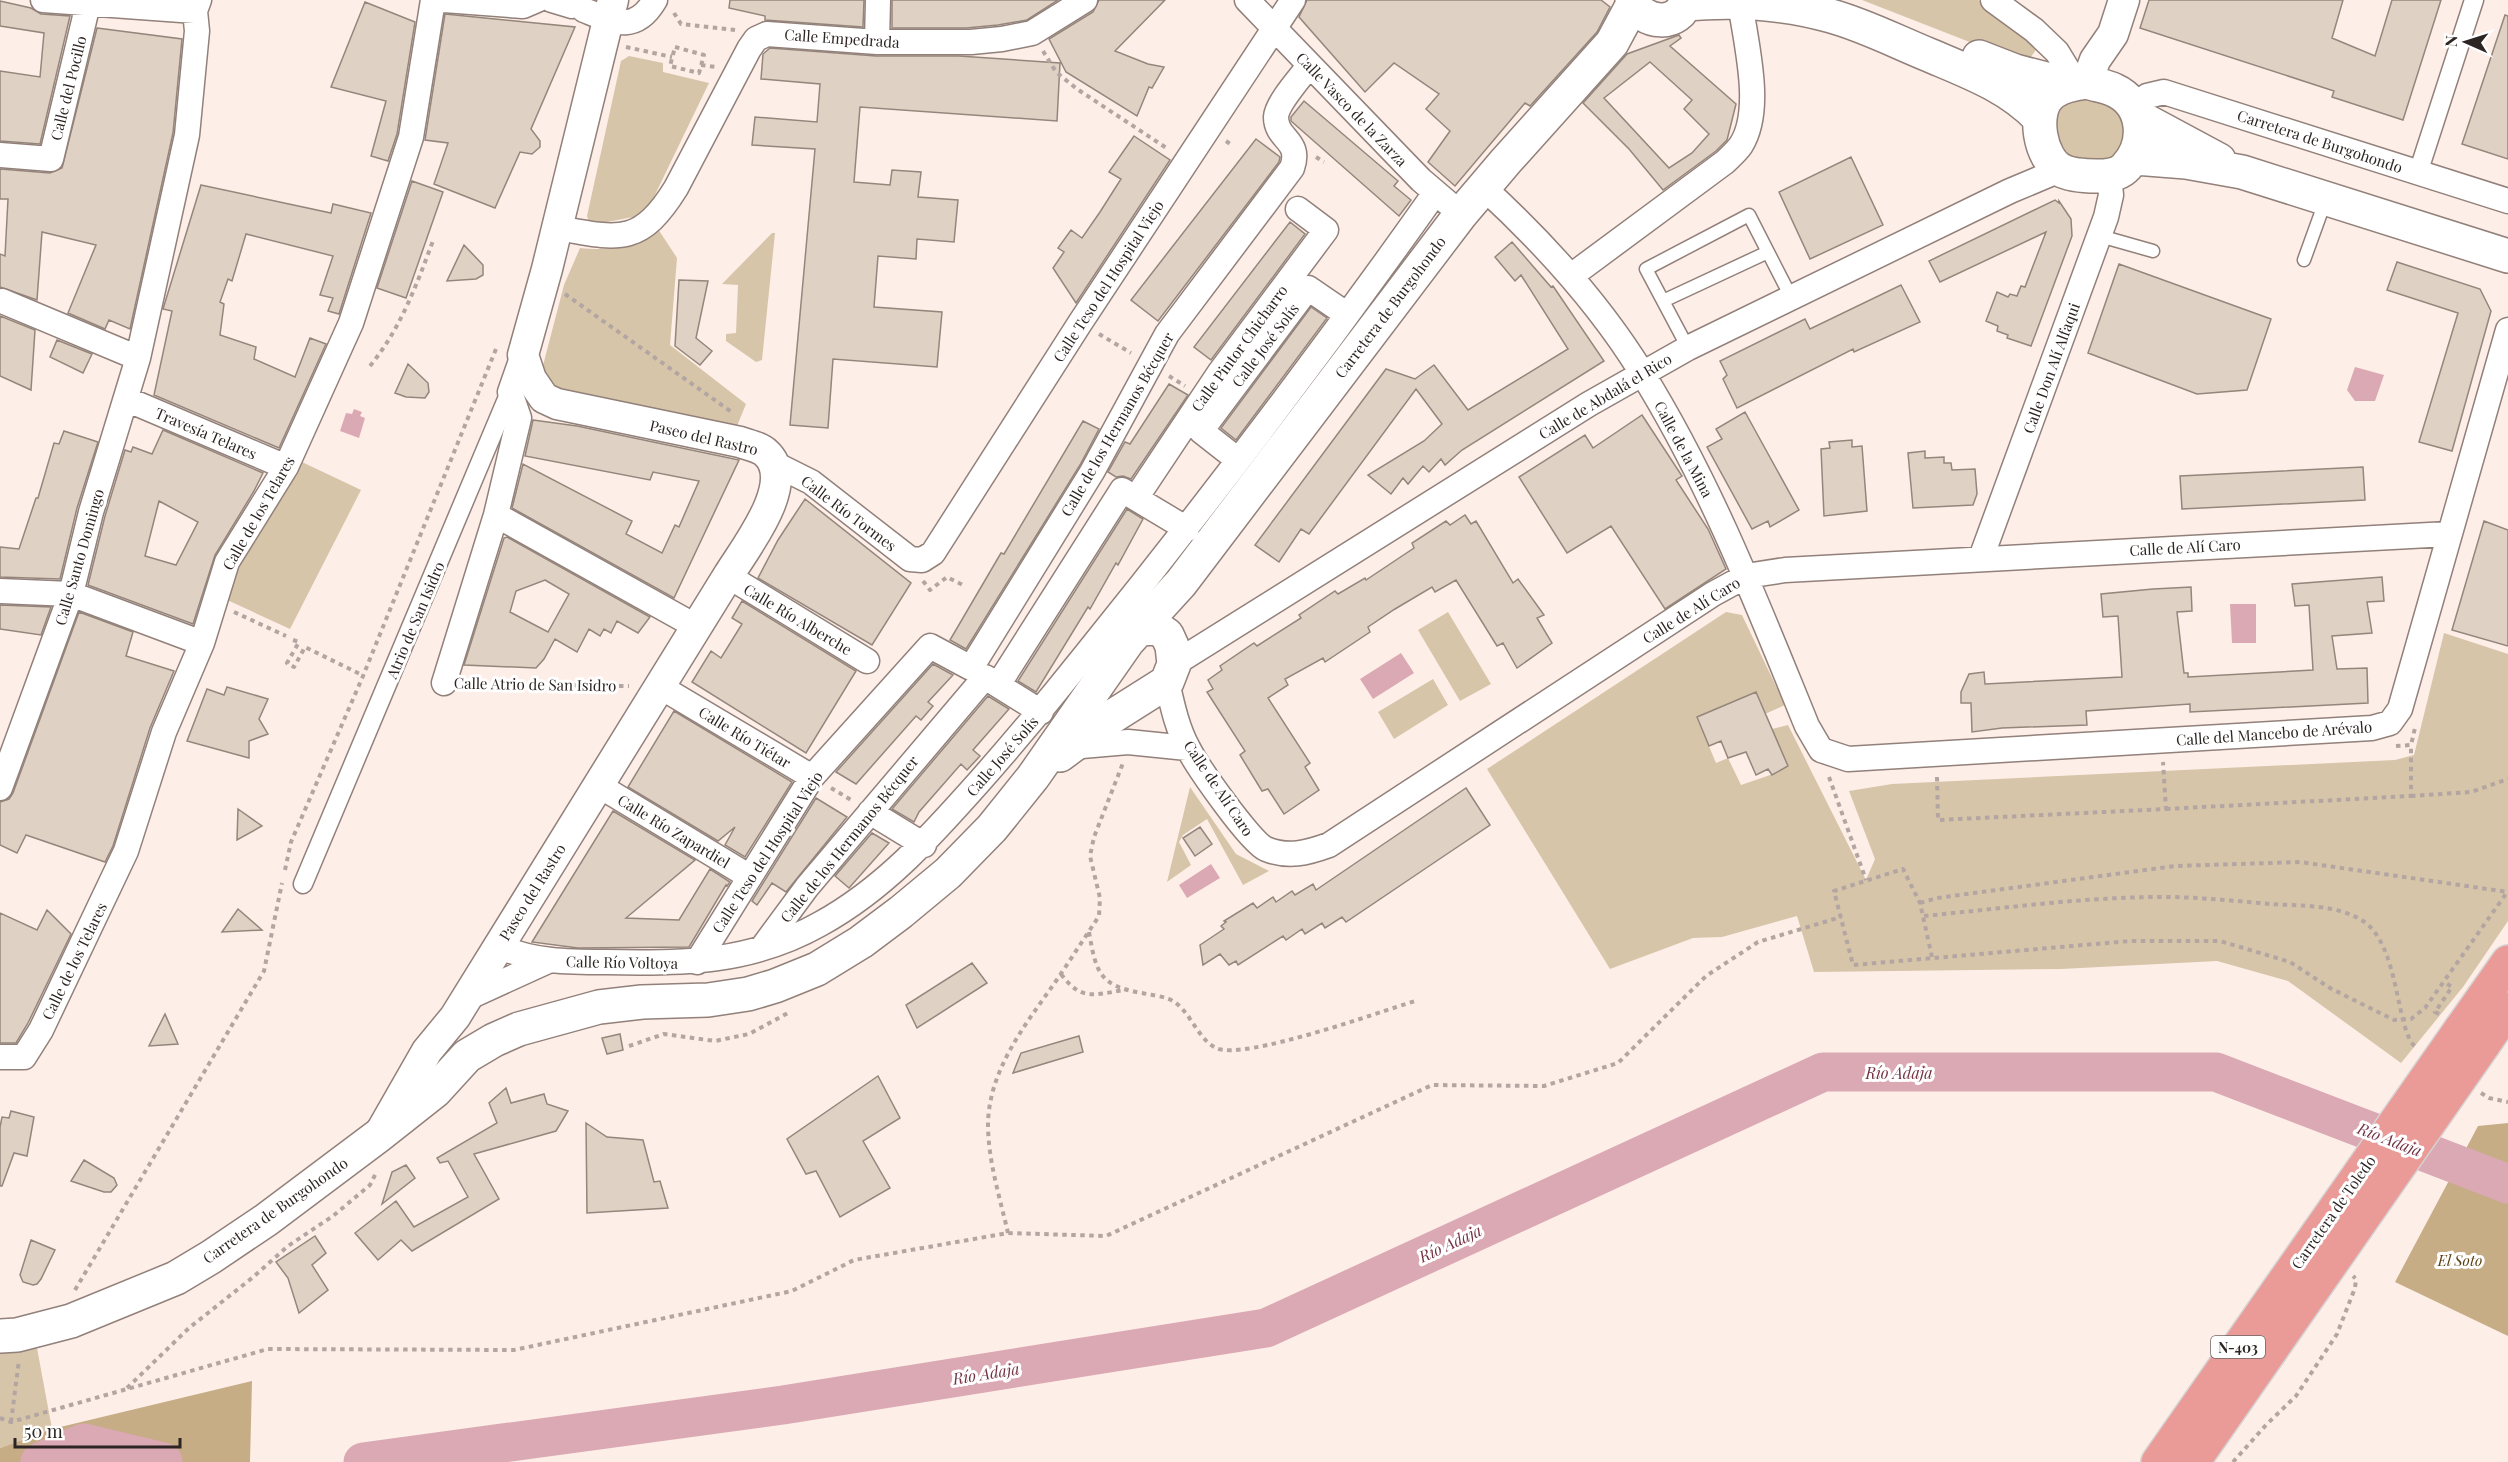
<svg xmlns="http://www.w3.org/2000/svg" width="2508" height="1462" font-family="'Playfair Display',serif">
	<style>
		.green { fill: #d7c5a9 }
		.forest { fill: #c6ad86 }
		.water { fill: #dba9b4 }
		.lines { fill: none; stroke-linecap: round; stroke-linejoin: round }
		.river { stroke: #dba9b4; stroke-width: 39 }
		.building { fill: #e0d1c5; stroke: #94867b; stroke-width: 1.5; fill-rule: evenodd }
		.service-casing { stroke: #92807a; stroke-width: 15 }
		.pedestrian-casing { stroke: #92807a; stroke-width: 21 }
		.minor-casing { stroke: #92807a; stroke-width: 27 }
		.tertiary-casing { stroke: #92807a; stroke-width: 33 }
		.secondary-casing { stroke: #92807a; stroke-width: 36 }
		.trunk-casing { stroke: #d5d3d3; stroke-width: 36 }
		.path { stroke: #b3a6a2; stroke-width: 4; stroke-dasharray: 4.5 4.5; stroke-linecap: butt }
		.service { stroke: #fff; stroke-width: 12 }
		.pedestrian { stroke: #fff; stroke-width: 18 }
		.minor { stroke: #fff; stroke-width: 24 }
		.tertiary { stroke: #fff; stroke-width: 30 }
		.secondary { stroke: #fff; stroke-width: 33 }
		.trunk { stroke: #ea9a97; stroke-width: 33 }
		.trunk-bridge-casing { stroke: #d5d3d3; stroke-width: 36; stroke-linecap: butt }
		.trunk-bridge { stroke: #ea9a97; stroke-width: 33 }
		.labels { text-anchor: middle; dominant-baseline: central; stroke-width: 6; stroke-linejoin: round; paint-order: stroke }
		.shield { fill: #fff; stroke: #6c6665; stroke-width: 1.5 }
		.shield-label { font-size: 14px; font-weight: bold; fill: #2d2523 }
		.street-label { font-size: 15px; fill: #2d2523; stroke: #fff }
		.park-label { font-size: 15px; font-style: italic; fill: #5a400f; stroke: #fff }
		.water-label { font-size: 16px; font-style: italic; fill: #723345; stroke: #fff }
	</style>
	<rect width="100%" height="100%" fill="#feeee8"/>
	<path class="green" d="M1862,0H1978L2040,44L2026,64Z
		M629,56L663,63V72L709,83L652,201L638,216L597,224L589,222L587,216L621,61Z
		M2077,96L2107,100L2127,121L2124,148L2110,161L2088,164L2061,153L2052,125L2054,112Z
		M658,229L677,258L670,345L746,404L737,426L568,391L552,384L541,373L564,285L580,248C612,251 633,248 658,229Z
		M772,233H775L762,360L756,362L726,341V334L736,333L738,285L722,284Z
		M302,462L361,490L290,629L225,599L242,558Z
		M1448,612L1491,684L1460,701L1418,630Z
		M1726,612L1742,615L1785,705L1765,714L1697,718L1716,763L1728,758L1741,785L1776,773L1788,766L1772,729L1788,725L1866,880L1875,859L1849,791L1892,784L2395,760L2414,755L2444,633L2508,654V921L2463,987L2401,1063L2288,981L2217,961L2061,969L1814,972L1797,916L1722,937L1693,938L1610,969L1487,769Z
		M1433,679L1448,705L1394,739L1378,712Z
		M1190,787L1236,854L1269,871L1243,885L1207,819L1183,835L1179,842L1191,865L1167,882Z
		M37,1348L52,1429L0,1448V1353Z"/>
	<path class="forest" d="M2508,1123V1336L2395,1282L2478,1126Z
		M252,1381L250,1462H0V1448L52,1429Z"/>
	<path class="water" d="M2355,367L2384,375L2375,401H2355L2347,390Z
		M354,409L362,412L360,416L365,418L359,438L340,431L346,413L352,414Z
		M2230,604H2256V643H2232Z
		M1401,653L1414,673L1373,699L1360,679Z
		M1211,864L1220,878L1187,898L1179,885Z"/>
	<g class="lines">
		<path class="river" d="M40,1462L84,1443L163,1462
			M363,1462L783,1405L1266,1328L1823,1072H2216L2508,1184"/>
	</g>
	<path class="building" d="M730,0H864L863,27L765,20V16L729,8Z
		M892,0H1058L1027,20L998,25L966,28H892Z
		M1099,0H1165L1115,51L1148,64L1164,67L1152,88L1149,87L1137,116L1066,72L1049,39L1093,12Z
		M1307,0H1601L1610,7L1597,32L1530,106L1525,103L1455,186L1428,162L1450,131L1426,109L1439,94L1394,63L1365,92L1299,17Z
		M2149,0H2343L2332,38L2375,56L2392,0H2441L2403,120L2332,97L2334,91L2140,28Z
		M0,1L31,8L41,14L70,16L40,144L0,141V71L40,77L44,33L0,26Z
		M365,2L415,22L397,134L388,161L371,156L386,101L331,87Z
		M445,14L575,27L531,129L540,141V147L532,154L520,152L495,208L434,184L448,143L425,140Z
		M2505,15L2508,16V159L2462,144Z
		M97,28L182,39L173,133L130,329L109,320L105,329L68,313L96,245L42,232L37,300L0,287V254L5,256L8,199H0V169L50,173L62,168Z
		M1679,35L1681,38L1670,46L1736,104L1727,140L1716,151L1663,190L1629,149L1583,103L1627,54ZM1650,62L1692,100L1684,109L1709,134L1692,153L1669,168L1604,98Z
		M770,48L876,56H959L1060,63L1057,121L860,107L854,182L890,185L892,170L921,172L918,197L958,200L954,242L917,239L916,259L878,256L874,307L942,312L937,367L833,359L828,428L790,425L815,149L752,145L755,117L817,122L820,84L761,79L763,54Z
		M1304,101L1398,181L1394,186L1411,200L1399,216L1291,121V117Z
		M1134,136L1170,160L1076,303L1053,268L1064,252L1058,248L1071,230L1082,238L1100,212L1121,179L1109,172Z
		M1256,139L1280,157L1279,162L1158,321L1131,300Z
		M1851,157L1883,225L1810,259L1779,192Z
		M412,181L443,192L406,298L377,288Z
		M201,185L331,213L333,204L371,213L339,314L328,311L333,298L320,295L333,256L246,234L232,281L228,279L220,302L224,304L220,335L256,347L254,359L295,377L310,338L326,344L279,448L154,395L172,311L163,309Z
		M2055,200L2059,203V201L2071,219L2072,236L2031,346L2007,338L2008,335L1997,331L1998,326L1986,321L1997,292L2008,297L2010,294L2017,296L2021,286L2025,287L2046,232L1940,282L1929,261Z
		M1290,222L1305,234L1211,360L1194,347Z
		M1512,242L1551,287L1553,286L1604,361L1462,450L1445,465L1441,459L1429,472L1423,466L1408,484L1403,478L1391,494L1368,475L1424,441L1442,424L1416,389L1309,534L1301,529L1279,562L1255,545L1386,369L1415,379L1434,365L1468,410L1568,349L1521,275L1515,281L1495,257Z
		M464,245L483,265V275L476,279L447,281Z
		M2397,262L2480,289L2491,311L2452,451L2419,442L2458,313L2387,290Z
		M2119,264L2271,319L2247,390L2197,394L2088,353Z
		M679,280L708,281L696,338L712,351L700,365L675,346Z
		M1901,285L1920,322L1854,352L1853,349L1737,408L1723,379L1727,375L1720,361L1805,319L1810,329Z
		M1311,307L1327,318L1236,440L1221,428Z
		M0,316L35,330L31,390L0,376Z
		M57,340L92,354L83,373L50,357Z
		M408,364L428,383L429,392L425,398L406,397L395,393Z
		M1169,384L1188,395L1131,479L1123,476L1116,477L1108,472L1125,442L1130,444Z
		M1745,412L1799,510L1770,527L1768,521L1752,529L1707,447L1722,439L1716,429Z
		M1642,415L1682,476L1676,480L1708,529L1726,569L1665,609L1611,526L1567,553L1519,477L1585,435L1593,448Z
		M533,420L577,426L739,460L674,598L512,508L523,464L632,521L626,534L662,553L675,525L679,527L699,481L653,472L650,480L525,456Z
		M1083,421L1099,429L1080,465L966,649L950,640L1001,553L1004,554Z
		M163,430L263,473L254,491L215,555L193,624L88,585L105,516L125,450L131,452L133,447L152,454ZM159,501L198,522L176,565L145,556Z
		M64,431L98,442L77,508L60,579L0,577V547L19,549L36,498H38L54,443L59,444Z
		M1852,440V447L1862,446L1867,511L1824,516L1821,449L1830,448L1829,442Z
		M1925,451V458L1944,457V463H1951L1952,470L1975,469L1977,494L1973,505L1913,508L1908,453Z
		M2363,467L2365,500L2182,509L2180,476Z
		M805,499L911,583L872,645L758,578L778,540Z
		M1127,509L1143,519L1118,565L1116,563L1090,609L1088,607L1036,692L1018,681Z
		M1465,515L1471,524L1476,521L1513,583L1518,579L1544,615L1537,618L1552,643L1517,668L1503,643L1497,646L1456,580L1435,592L1432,587L1395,609L1368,627L1370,632L1325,662L1323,658L1285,679L1288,685L1268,698L1310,763L1305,767L1319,790L1284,814L1268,789L1262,791L1240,755L1245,751L1207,692L1213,689L1208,680L1222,670L1220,666L1254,643L1257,646L1301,618L1299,615L1335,591L1338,594L1365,578L1366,580L1414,548L1412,543L1446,521L1450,525Z
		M2484,521L2508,530V646L2452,630Z
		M507,537L650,617L638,633L617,621L611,633L604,629L600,636L589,629L577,652L555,639L544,659L536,668L464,665L504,538ZM545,580L569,594L548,632L510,612L516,591Z
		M2382,577L2384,601L2367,602L2372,633L2332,636L2337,669L2367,668L2368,703L2190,712V704L2086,711L2087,725L2002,728L1972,732L1971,703H1961V692L1969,674L1984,672L1985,684L2122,677L2118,616L2103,617L2101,594L2153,589L2191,587L2192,611L2177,612L2184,673H2188V677L2313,670L2309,605L2295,606L2292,584Z
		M742,601L856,671L806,753L692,682L711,651L721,658L742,624L732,618Z
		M0,605L51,607L41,635L0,629Z
		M79,612L133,632L126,656L174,671L150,728L113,846L105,862L26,835L17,853L0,845V802L9,799L13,793Z
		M933,664L953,675L928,702L933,706L921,720L916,716L856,784L836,772Z
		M227,687L268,699L259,719L268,734L249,741V758L187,741L207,689L224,695Z
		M1756,692L1788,766L1772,775L1768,769L1756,775L1746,752L1728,758L1721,741L1709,746L1697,717Z
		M988,696L1009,709L973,750L980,756L967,770L961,764L919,812L914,822L892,809Z
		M674,711L792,782L745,857L725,845L735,827L718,841L628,787Z
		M1466,788L1490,825L1444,856L1346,922L1342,917L1325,928L1322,923L1305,934L1302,929L1286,940L1283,936L1238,965L1236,961L1229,965L1220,954L1203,965L1200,945L1224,929L1221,926L1226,922L1224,921L1253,903L1257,908L1273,897L1276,902L1292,891L1295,895L1313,884L1316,890Z
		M816,798L847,817L786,892L772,883L757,905L752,901Z
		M238,809L262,826L237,840Z
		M613,811L695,860L626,918L679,920L710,869L730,882L727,886L726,885L689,947L578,948L532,942Z
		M1200,827L1212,844L1195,856L1183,838Z
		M872,833L889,843L849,888L835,876Z
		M238,909L262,930L222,932Z
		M47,910L71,934L28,1023L16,1043H0V913L37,930Z
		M972,963L987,983L917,1028L906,1005Z
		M165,1014L178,1044L149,1046Z
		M620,1034L623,1050L607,1054L602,1038Z
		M1079,1036L1083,1052L1013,1073L1021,1053Z
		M878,1076L900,1118L863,1141L890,1188L840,1217L816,1171L806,1174L787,1139Z
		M506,1088L511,1103L544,1094L547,1104L568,1111L556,1131L474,1154L499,1199L412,1251L401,1240L378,1260L355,1233L396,1201L414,1227L468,1197L448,1161L440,1163L437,1158L497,1123L489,1103Z
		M11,1111L34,1117L27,1156L14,1153L2,1186H0V1127L2,1117L9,1118Z
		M586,1123L607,1137L643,1140L654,1182L660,1181L668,1208L587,1213Z
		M84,1160L114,1178L117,1185L111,1192H104L71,1181Z
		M406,1165L415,1178L382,1204L392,1172Z
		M315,1236L326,1253L312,1265L328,1290L299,1313L288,1278L276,1262Z
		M31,1240L55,1250L41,1279L37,1284L33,1285L23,1282L20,1275Z"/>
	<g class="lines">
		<defs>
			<path id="service" d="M2100,236L2153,251
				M2304,260L2326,199
				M1663,301L1768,252
				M1688,348L1646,269L1749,215L1791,297"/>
			<path id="pedestrian" d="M2418,173L2474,0
				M303,884L510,392"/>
			<path id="minor" d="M43,0L195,11
				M444,0L523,6L537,0
				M552,0L572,6
				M1247,0L1421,180L1448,203
				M1993,0L2034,30L2057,52L2076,83
				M584,10C614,22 635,34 655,0
				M877,42L878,0
				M2134,105L2147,96L2164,92L2508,201
				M0,155L51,159L88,4
				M1483,187C1543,242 1599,303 1642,373C1711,484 1758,606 1807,726L1821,750L1848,759L2372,728L2390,723L2400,709L2508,330
				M557,228C619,239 640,246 676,188L749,49L756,39L767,34L877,42H971L1002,39L1032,33L1085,0
				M1571,276L1725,162C1730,157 1737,151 1741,145C1764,109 1745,41 1740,1
				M2,301L138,358
				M126,399L286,467
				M1238,460L1201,431L1308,288L1346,314
				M775,464L811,482L910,559L922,560L933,553L1080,323L1293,0
				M1136,498L1220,372L1326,230L1298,209
				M496,515L697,627
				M1981,558L2106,217L2111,195L2109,176
				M728,576L867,661
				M0,591L71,594L202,643
				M1174,664L1589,404L1688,348L2010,191L2060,170
				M1167,682C1172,704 1177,728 1188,748C1197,766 1250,842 1266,849C1288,858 1307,853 1329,845L1713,594L1746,576L1785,570L2448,534
				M444,683L496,515L519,418L510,392L523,355
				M998,685L1122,490L1187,529
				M659,686L812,777
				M1070,747L1128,742L1187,748
				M598,785L750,877
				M0,788L71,594L91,512L138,358L187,135L197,31L195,11L199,0
				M870,812L924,845
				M498,946C533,962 568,962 606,962C682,964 751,963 820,924C884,889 931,836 979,782C1016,740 1052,697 1087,653C1208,503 1324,350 1435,193
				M762,948L807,887L985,677L1041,712
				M697,962L812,777L930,646L971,668L1092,472L1167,334L1292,168C1302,140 1276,140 1276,117C1277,103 1300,78 1309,66
				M467,998L548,961
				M0,1057H24L41,1030L126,851L164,732L202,643L227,562L286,467L351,323L411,137L433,0"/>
			<path id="tertiary" d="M2087,82L2095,60L2113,34L2124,0
				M379,1135L427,1051L455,1017L728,576C745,548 798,482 766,453C760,447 748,445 740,442L557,404L544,398L531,379L523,355L547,269L613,0"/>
			<path id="secondary" d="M1632,0C1641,25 1681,28 1686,0
				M1685,4C1735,0 1783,2 1831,16C1864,25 1897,42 1929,55C1969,72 2008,86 2039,118
				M1979,57L2015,71L2069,85
				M2087,82C2096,85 2106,86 2114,90C2145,104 2148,143 2126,167C2119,175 2107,176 2097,176C2086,176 2070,175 2061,170C2040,159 2032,113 2049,96C2058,87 2075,83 2087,82Z
				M2139,117L2219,160
				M2135,158L2186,162L2242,172L2508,256
				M1060,755L1110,718L1167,682L1174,664L1172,646L1167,635L1157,628L1140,629
				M0,1336L17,1335L71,1321L176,1278L211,1257L266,1220L378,1136L435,1091L467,1056L494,1040L519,1029L599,1007L642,1002L708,1000L748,994L775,986L817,969L861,942L901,912L948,873L992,828L1033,777L1128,641L1181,583L1461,214L1506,161L1612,43L1633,4"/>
			<path id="trunk" d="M2460,1030L2508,962
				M2484,1044L2508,1009
				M2158,1462L2318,1233
				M2193,1462L2340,1251"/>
		</defs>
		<use href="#service" class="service-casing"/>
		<use href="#pedestrian" class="pedestrian-casing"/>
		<use href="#minor" class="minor-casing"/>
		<use href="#tertiary" class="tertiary-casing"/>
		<use href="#secondary" class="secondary-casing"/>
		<use href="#trunk" class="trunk-casing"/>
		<path class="path" d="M674,13L681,24L735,30
			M626,47L672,57
			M675,47L704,55L699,73L670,66Z
			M1043,51L1056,72L1077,89L1168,149
			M701,65L716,67
			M1226,141L1233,146
			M1316,157L1324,162
			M565,294L733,413
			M1099,334L1131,353
			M370,366C401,328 417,284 434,238
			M1169,376L1185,386
			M923,581L930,590L947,577L963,585
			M234,612L286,636
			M293,640L299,642L287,663L294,667L305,647L364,676
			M466,684L629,686
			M2396,746L2411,745L2415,728
			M1829,777L1866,880
			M1937,777L1938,820L2166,809L2163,762
			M831,788L853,801
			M2411,796L2471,792L2508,779
			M2166,809L2411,796V745
			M285,870L291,842L363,676L496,349
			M1920,903L1937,898L2175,866L2300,862L2508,892
			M1924,916C2007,908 2090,896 2174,897C2206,898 2238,901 2270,904C2299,906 2337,904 2363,921C2401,946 2395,1034 2417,1048
			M1089,932C1096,972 1099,986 1142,993C1151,995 1161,996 1169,999C1190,1008 1196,1038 1216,1048C1244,1061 1379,1012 1415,1001
			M1932,957L1920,903L1903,869L1834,891L1853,965L2130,941H2220L2290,962L2330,988L2394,1020L2411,1019L2425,1008L2508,891
			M1061,974C1081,1001 1093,995 1124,990
			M2439,1014L2435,1012L2452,987L2444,982
			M629,1046L664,1034L715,1041L749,1034L788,1013
			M2481,1093L2489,1098L2508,1102
			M1008,1233C1000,1198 988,1161 988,1124C989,1069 1026,1024 1056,981C1071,959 1085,937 1099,916L1100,898L1090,856L1094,837L1123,763
			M75,1290L264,971L282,883
			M127,1388L189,1328L252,1278L288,1246L333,1216L370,1185L376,1173
			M0,1418L11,1422L268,1349L514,1350L792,1291L854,1260L1008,1233L1106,1236L1432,1085L1544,1086L1618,1063L1706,976L1758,942L1841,917
			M11,1422L19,1360
			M2233,1462L2266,1425L2296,1396L2337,1334L2355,1288L2356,1279L2353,1276"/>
		<use href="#service" class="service"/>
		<use href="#pedestrian" class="pedestrian"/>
		<use href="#minor" class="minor"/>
		<use href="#tertiary" class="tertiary"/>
		<use href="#secondary" class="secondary"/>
		<use href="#trunk" class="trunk"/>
		<defs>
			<path id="trunk-bridge" d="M2318,1233L2460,1030
				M2340,1251L2484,1044"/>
		</defs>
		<use href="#trunk-bridge" class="trunk-bridge-casing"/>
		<use href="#trunk-bridge" class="trunk-bridge"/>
	</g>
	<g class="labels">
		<rect class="shield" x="2211" y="1336" width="54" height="22" rx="4.5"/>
		<g class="shield-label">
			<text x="2238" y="1347">N-403</text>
		</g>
		<g class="street-label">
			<text transform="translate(842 38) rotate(4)">Calle Empedrada</text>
			<text transform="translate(68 88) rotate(-76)">Calle del Pocillo</text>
			<text transform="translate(1352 109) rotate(46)">Calle Vasco de la Zarza</text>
			<text transform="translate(2320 141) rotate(18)">Carretera de Burgohondo</text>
			<text transform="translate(1108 281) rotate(-57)">Calle Teso del Hospital Viejo</text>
			<text transform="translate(1390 307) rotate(-53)">Carretera de Burgohondo</text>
			<text transform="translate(1265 345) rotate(-53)">Calle José Solís</text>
			<text transform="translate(1239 348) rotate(-54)">Calle Pintor Chicharro</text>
			<text transform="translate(2051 368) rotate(-70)">Calle Don Alí Alfaqui</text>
			<text transform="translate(1605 396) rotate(-31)">Calle de Abdalá el Rico</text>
			<text transform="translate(1117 424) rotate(-60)">Calle de los Hermanos Bécquer</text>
			<text transform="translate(206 433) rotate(23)">Travesía Telares</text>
			<text transform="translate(704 437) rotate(13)">Paseo del Rastro</text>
			<text transform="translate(1684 449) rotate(62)">Calle de la Mina</text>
			<text transform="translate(258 513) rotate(-60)">Calle de los Telares</text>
			<text transform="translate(849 513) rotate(37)">Calle Río Tormes</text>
			<text transform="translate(2185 547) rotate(-3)">Calle de Alí Caro</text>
			<text transform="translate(79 557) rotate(-74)">Calle Santo Domingo</text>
			<text transform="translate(1691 610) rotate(-32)">Calle de Alí Caro</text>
			<text transform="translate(798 619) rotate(31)">Calle Río Alberche</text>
			<text transform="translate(415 620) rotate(-67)">Atrio de San Isidro</text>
			<text transform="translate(535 684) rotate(1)">Calle Atrio de San Isidro</text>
			<text transform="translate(2274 733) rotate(-4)">Calle del Mancebo de Arévalo</text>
			<text transform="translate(745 737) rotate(31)">Calle Río Tiétar</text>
			<text transform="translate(1002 756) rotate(-49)">Calle José Solís</text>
			<text transform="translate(1219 788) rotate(56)">Calle de Alí Caro</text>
			<text transform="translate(674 831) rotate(31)">Calle Río Zapardiel</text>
			<text transform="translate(849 839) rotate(-51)">Calle de los Hermanos Bécquer</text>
			<text transform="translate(767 852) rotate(-57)">Calle Teso del Hospital Viejo</text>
			<text transform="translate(532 892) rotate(-58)">Paseo del Rastro</text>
			<text transform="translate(74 961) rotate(-64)">Calle de los Telares</text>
			<text transform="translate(622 962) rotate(1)">Calle Río Voltoya</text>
			<text transform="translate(275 1210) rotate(-35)">Carretera de Burgohondo</text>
			<text transform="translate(2333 1212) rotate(-55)">Carretera de Toledo</text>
		</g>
		<g class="park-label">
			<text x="2460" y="1260">El Soto</text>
		</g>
		<g class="water-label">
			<text x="1899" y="1072">Río Adaja</text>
			<text transform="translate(2390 1139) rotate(21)">Río Adaja</text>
			<text transform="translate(1450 1243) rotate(-25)">Río Adaja</text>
			<text transform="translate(986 1373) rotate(-9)">Río Adaja</text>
		</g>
	</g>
	<g transform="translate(2466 42) rotate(273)" stroke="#ffffff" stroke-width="4.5" paint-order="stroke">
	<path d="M0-4.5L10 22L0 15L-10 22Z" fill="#2d2523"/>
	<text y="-9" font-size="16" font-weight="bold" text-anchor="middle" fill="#2d2523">N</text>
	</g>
	<path d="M15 1438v9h165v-9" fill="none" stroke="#2d2523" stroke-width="3"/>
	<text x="24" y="1438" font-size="18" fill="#2d2523" stroke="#ffffff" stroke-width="4.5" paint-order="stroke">50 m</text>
</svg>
